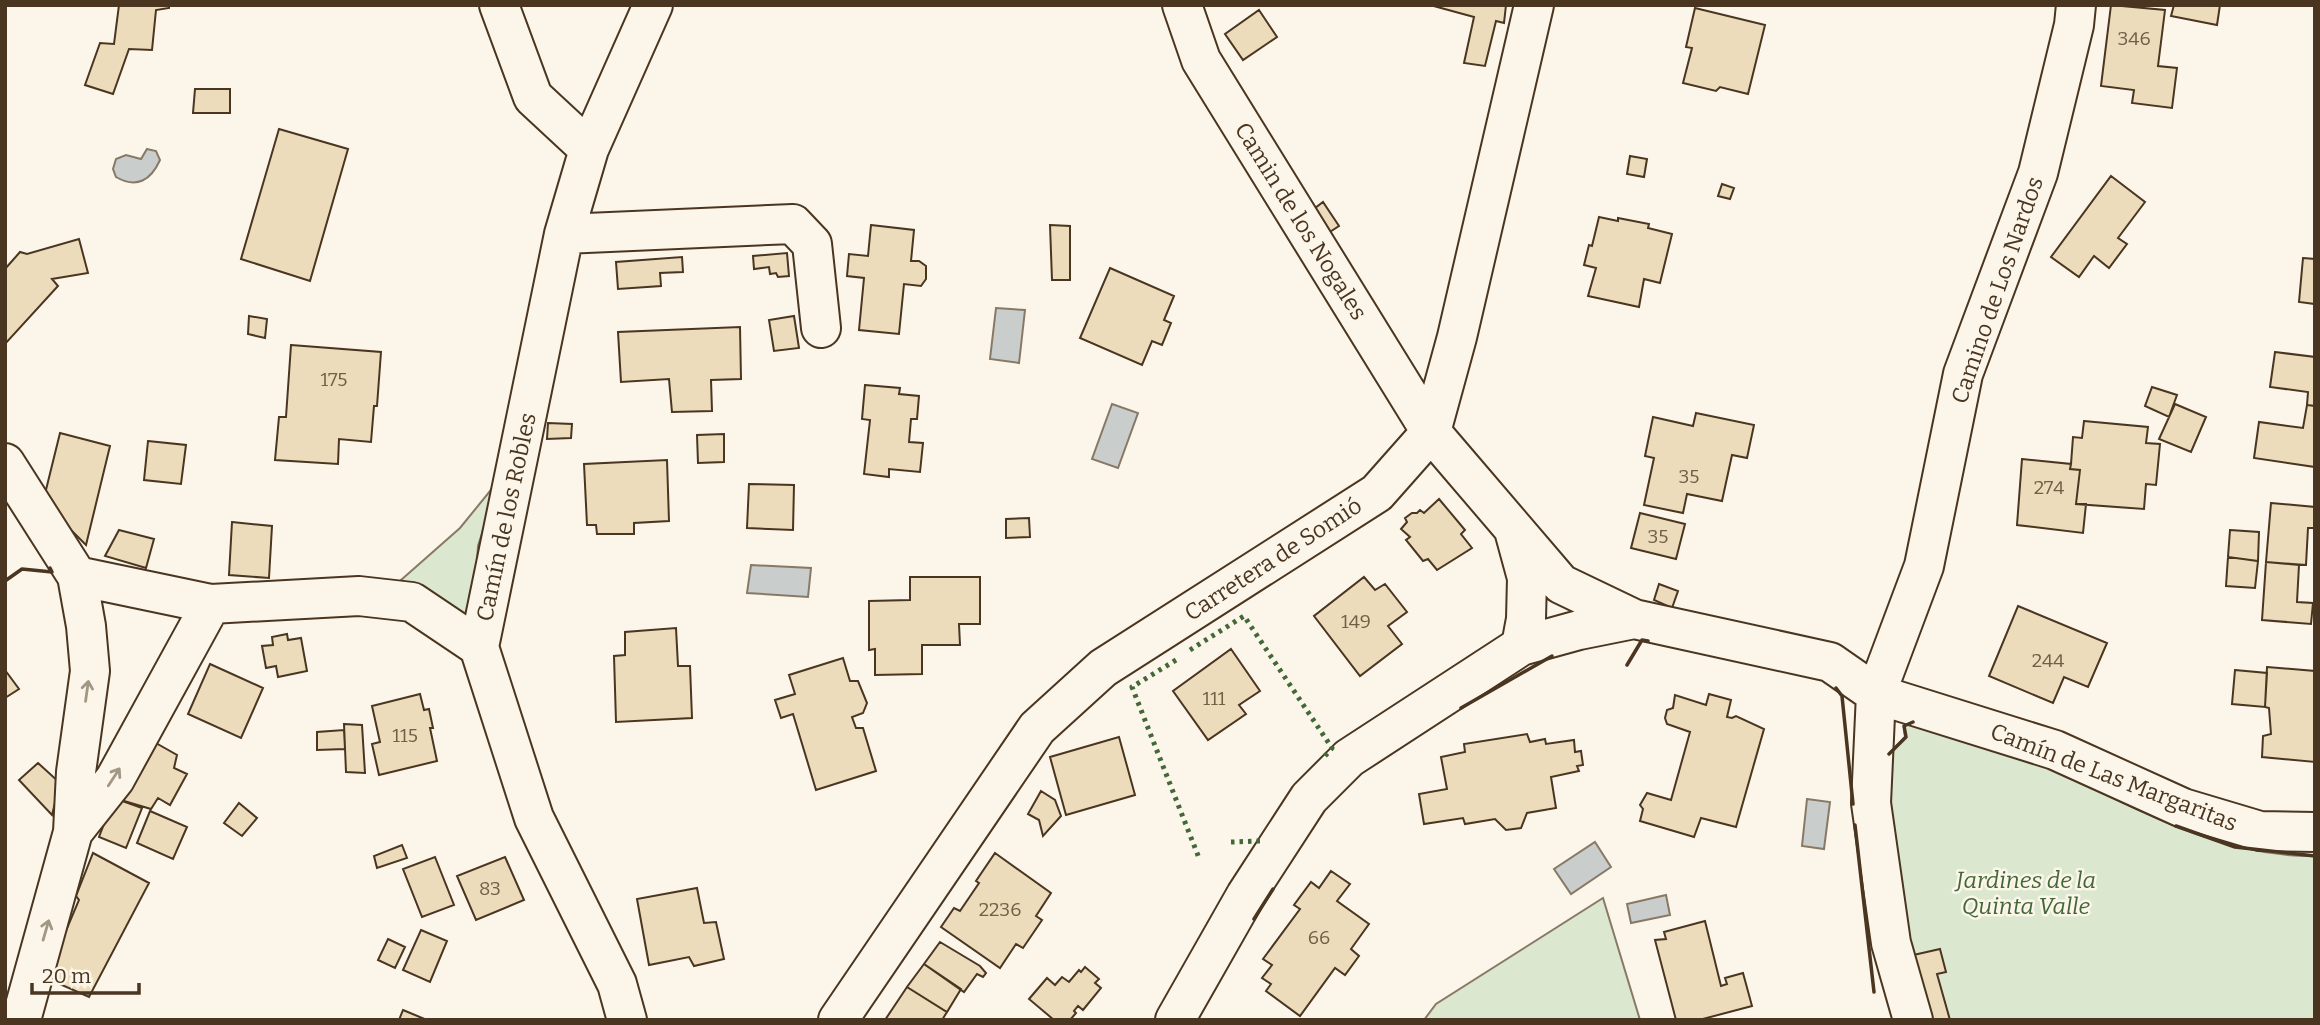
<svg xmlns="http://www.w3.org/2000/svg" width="2320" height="1025" font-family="Bitter,serif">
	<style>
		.green { fill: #dce7d0; stroke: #887966; stroke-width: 2 }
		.water { fill: #c9cecd; stroke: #887966; stroke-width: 2 }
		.building { fill: #ecdcbc; stroke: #4a3520; stroke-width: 2 }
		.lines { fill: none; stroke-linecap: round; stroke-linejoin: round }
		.minor-casing { stroke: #4a3520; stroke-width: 42 }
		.minor { stroke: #fbf6e9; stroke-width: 38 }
		.hedge { stroke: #436837; stroke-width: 5; stroke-dasharray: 3.5 5; stroke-linecap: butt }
		.wall { stroke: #4a3520; stroke-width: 3.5 }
		.oneway { stroke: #a29684 }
		.labels { text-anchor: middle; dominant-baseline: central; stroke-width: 5; stroke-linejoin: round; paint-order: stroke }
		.number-label { font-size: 19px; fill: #725f47 }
		.street-label { font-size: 23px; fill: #4a3520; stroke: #fbf6e9 }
		.park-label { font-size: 23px; font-style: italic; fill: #436837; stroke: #fbf6e9 }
	</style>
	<rect width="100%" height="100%" fill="#fbf6e9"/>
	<path class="green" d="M499,480L478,546L473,623L448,604L401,580L460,528Z
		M1911,722C1943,730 1979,736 2009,749C2108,790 2204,858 2315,856V1020H1926L1905,939L1887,776L1888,755L1905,737L1904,726Z
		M1603,898L1640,1020H1424L1436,1004Z"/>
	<path class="water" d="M147,149L156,151L160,160C151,180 137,189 116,177L113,169L116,159L126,155L141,159Z
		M996,308L1025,310L1019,363L990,359Z
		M1112,404L1138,413L1118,468L1092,459Z
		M751,565L811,568L808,597L747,593Z
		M1807,799L1830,802L1824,849L1802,846Z
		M1595,842L1611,867L1571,894L1554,869Z
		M1666,895L1670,915L1631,923L1627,904Z"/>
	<path class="building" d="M119,5H169V8L156,10L152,50L129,49L113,94L85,85L100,43L114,44Z
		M1430,5H1506L1504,23L1496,21L1485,66L1464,63L1474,17Z
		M2111,5L2165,10L2158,66L2177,68L2172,108L2132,103L2134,90L2101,86Z
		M2174,5H2220L2217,25L2171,16Z
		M1695,8L1765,25L1748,94L1720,87L1716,91L1683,83L1692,48L1686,47Z
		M1259,10L1277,37L1243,60L1225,34Z
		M195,89H230V113H193Z
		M279,129L348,149L310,281L241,259Z
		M1630,156L1647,159L1644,177L1627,174Z
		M2111,176L2145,202L2118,238L2127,244L2109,268L2094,256L2079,277L2051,257Z
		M1722,184L1734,188L1730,199L1718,196Z
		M1308,198L1315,208L1323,202L1339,226L1319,239Z
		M1599,217L1618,221V218L1649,224L1648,228L1672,234L1660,283L1644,279L1639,307L1588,296L1596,268L1584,265L1589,245L1592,246Z
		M871,225L914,230L911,261H919L926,266V279L921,286L904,284L899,334L859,330L864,278L847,276L849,254L868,256Z
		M1050,225L1070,226V280H1052Z
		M79,239L88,273L52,279L58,286L5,344V269L20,252L27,254Z
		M787,253L789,276L778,277L776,273L770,274L769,267L754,269L753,256Z
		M682,257L683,272L660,273L661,286L618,289L616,262Z
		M2303,258L2315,259V304L2299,302Z
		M1110,268L1174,296L1164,320L1171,323L1162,345L1152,341L1142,365L1080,338Z
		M249,316L267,319L265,338L248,334Z
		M794,316L799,348L774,351L769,320Z
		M740,327L741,379L711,380L712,411L672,412L669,379L621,382L618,332Z
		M291,345L381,352L377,406H374L371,442L339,439L338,464L275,460L279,417H286Z
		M2275,352L2315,357V406L2307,405L2308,392L2270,387Z
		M865,385L900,388L899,394L919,396L917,419H911L909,442L923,443L920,472L889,469V477L864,474L870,420L862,419Z
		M2152,387L2177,395L2169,417L2145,406Z
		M2175,404L2206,417L2191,452L2159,439Z
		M2307,405L2315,406V467L2254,458L2259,422L2303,428Z
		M1696,413L1754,425L1747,458L1732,455L1722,501L1687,494L1683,513L1644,505L1654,458L1645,456L1653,417L1693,426Z
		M2084,421L2148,427L2146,443L2160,444L2156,485L2146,484L2144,509L2076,504L2080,470L2070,469L2071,464L2073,437L2082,438Z
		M548,423L572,424L571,438L547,439Z
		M60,433L110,446L86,545L43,502Z
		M724,434V462L698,463L697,435Z
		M148,441L186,445L181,484L144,480Z
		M2022,459L2071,464L2070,469L2080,470L2076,504H2086L2083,533L2017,525Z
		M667,460L669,521L634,523V534H597L596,525H587L584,464Z
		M749,484L794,485L793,530L747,528Z
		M1439,499L1465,530L1461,534L1472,548L1437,570L1428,559L1423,561L1406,540L1410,537L1401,529L1407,522L1405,518L1412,513H1417L1420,510L1424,513Z
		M2271,503L2315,507V528H2308L2306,565L2266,562Z
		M1640,513L1685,524L1676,559L1631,548Z
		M1029,518L1030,537L1006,538V519Z
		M232,522L272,526L269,578L229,575Z
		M119,530L154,539L146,568L105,556Z
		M2230,530L2259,532L2258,561L2228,557Z
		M2228,557L2258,561L2255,588L2226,586Z
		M2266,562L2299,565L2297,602L2313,603L2311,624L2262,620Z
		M910,577H980V624H959L960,645H922V674L875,675V649L869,650V601L910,600Z
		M1364,577L1375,590L1385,584L1407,612L1388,626L1402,644L1360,676L1314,616Z
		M1659,584L1678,591L1672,608L1654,600Z
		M2018,606L2107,643L2088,687L2064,677L2053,703L1989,676Z
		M676,628L678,666H690L692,718L616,722L614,656L625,655V632Z
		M287,634L288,640L301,638L307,671L278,677L276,666L266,668L262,646L273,645L272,637Z
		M1231,649L1260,691L1239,705L1246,714L1208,740L1173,691Z
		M843,658L850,681H858L867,703L863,713L852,717L856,728H863L876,771L816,790L793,714L781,718L775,700L795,694L789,675Z
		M210,664L263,688L241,738L188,714Z
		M2267,667L2315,671V762L2262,757L2263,736L2271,734L2269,708L2265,707Z
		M5,670L19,689L5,698Z
		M2235,670L2267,673L2265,707L2232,704Z
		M420,694L424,710L429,709L433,728H430L437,761L379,775L372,744L380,742L372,706Z
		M1709,694L1731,700L1727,717L1732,718L1736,716L1764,729L1736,827L1701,818L1694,837L1640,821L1643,809L1640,805L1647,793L1671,800L1690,732L1667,724L1665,718L1667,710L1673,708L1675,695L1706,705Z
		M344,724L362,725L365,773L346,772Z
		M344,730L345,749L317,750V732Z
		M1527,734L1530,742L1545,739L1546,744L1574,740L1575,752L1581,751L1583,765L1577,766L1579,771L1551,777L1556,808L1527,813L1521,828L1506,830L1495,819L1465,824L1463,818L1424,824L1419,794L1447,789L1441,757L1465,752L1464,744Z
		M1119,737L1135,795L1066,815L1050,757Z
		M147,738L177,755L174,768L187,774L170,805L158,798L151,809L114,798Z
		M38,763L60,783L52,815L19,780Z
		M1041,791L1055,800L1061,816L1043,836L1039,820L1028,814Z
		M114,798L142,808L126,848L99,837Z
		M239,803L257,818L242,836L224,823Z
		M150,811L187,827L173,859L137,843Z
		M402,845L407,858L377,868L374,856Z
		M93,853L149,883L89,997L46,978L79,900L76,896Z
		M995,853L1051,893L1036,916L1042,920L1023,948L1016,944L1000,968L941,927L954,908L960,911L979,883L976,881Z
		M435,857L454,905L422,917L403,869Z
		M505,857L524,900L476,920L457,876Z
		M1331,871L1350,884L1337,901L1369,924L1351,949L1359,956L1345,975L1335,968L1300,1016L1266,991L1271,984L1262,978L1272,965L1263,959L1300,909L1294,905L1311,882L1319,888Z
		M697,888L704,923L716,922L724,959L694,966L689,957L649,965L637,899Z
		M1705,921L1721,986L1727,984L1725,978L1743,973L1752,1006L1699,1020H1676L1655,940L1666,939L1664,932Z
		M421,930L447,941L430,982L403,970Z
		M388,939L405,947L395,968L378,960Z
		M940,942L980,966L986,973L983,977L977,974L964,992L924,964Z
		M1940,949L1946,972L1937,974L1950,1020H1926L1909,956Z
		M924,964L961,989L947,1012L907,987Z
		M1085,967L1099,979L1095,983L1101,988L1083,1010L1078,1006L1074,1011L1076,1013L1070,1020H1054L1029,999L1047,978L1055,985L1062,977L1069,982L1079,970L1081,972Z
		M907,987L947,1012L942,1020H885Z
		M403,1010L427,1020H399Z"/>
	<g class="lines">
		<defs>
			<path id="minor" d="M499,5L533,97L589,149
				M1182,5L1201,60L1431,432L1561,584L1634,619L1830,662L1876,694L2055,750L2183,808L2260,831L2315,832
				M564,234L793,224L812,244L821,328
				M5,463L77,576L211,604L359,596L412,602L479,647
				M1515,534L1527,578L1526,619L1521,646
				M73,832L115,779L211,604
				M21,1020L73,832L76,772L90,671L86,626L77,576
				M627,1020L617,984L534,818L479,647L564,234L589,149L653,5
				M838,1020L1037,728L1103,668L1377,493L1431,432L1457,337L1534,5
				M1175,1020L1246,895L1309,798L1349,758L1521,646L1579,630L1634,619
				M1913,1020L1891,943L1871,803L1876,694L1924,566L1963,374L2038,173L2074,25L2076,5"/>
		</defs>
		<use href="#minor" class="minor-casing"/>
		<use href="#minor" class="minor"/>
		<path class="hedge" d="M1190,650L1244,616L1332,748L1325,756
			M1176,660L1132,687L1199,858
			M1231,842L1260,841L1261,839"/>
		<path class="wall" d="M5,581L22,569L52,572L50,568
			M1627,665L1642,640L1648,641
			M1836,688L1842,696L1853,804
			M1461,708L1552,656
			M1889,754L1906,737L1904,726L1913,722
			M1855,825L1874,992
			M2176,826L2235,847L2315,856
			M1254,919L1273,889"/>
	</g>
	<defs><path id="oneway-shaft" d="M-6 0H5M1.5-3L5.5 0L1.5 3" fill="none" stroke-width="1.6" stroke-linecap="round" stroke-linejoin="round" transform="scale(1.75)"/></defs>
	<g class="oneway">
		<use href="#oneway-shaft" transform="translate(87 691) rotate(-82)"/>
		<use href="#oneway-shaft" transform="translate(114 777) rotate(-57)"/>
		<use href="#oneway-shaft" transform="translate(46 930) rotate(-74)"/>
	</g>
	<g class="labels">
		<g class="number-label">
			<text x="2134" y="38">346</text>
			<text x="334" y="379">175</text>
			<text x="1689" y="476">35</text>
			<text x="2049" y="487">274</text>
			<text x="1658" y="536">35</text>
			<text x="1356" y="621">149</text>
			<text x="2048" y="660">244</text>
			<text x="1214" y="698">111</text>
			<text x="405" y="735">115</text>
			<text x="490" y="888">83</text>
			<text x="1000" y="909">2236</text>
			<text x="1319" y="937">66</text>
		</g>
		<g class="street-label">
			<text transform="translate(1301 221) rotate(58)">Camin de los Nogales</text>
			<text transform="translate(1997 290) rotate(-71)">Camino de Los Nardos</text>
			<text transform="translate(506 517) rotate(-78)">Camín de los Robles</text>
			<text transform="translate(1273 559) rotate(-33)">Carretera de Somió</text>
			<text transform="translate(2114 777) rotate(21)">Camín de Las Margaritas</text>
		</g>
		<g class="park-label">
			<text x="2026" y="880">Jardines de la<tspan x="2026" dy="26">Quinta Valle</tspan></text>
		</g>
	</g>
	<rect width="2320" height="1025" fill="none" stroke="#4a3520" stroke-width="14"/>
	<path d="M32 983v10h107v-10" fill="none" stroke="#4a3520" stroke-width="3.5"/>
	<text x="42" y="983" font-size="21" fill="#4a3520" stroke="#fbf6e9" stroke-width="5" paint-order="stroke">20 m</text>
</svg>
